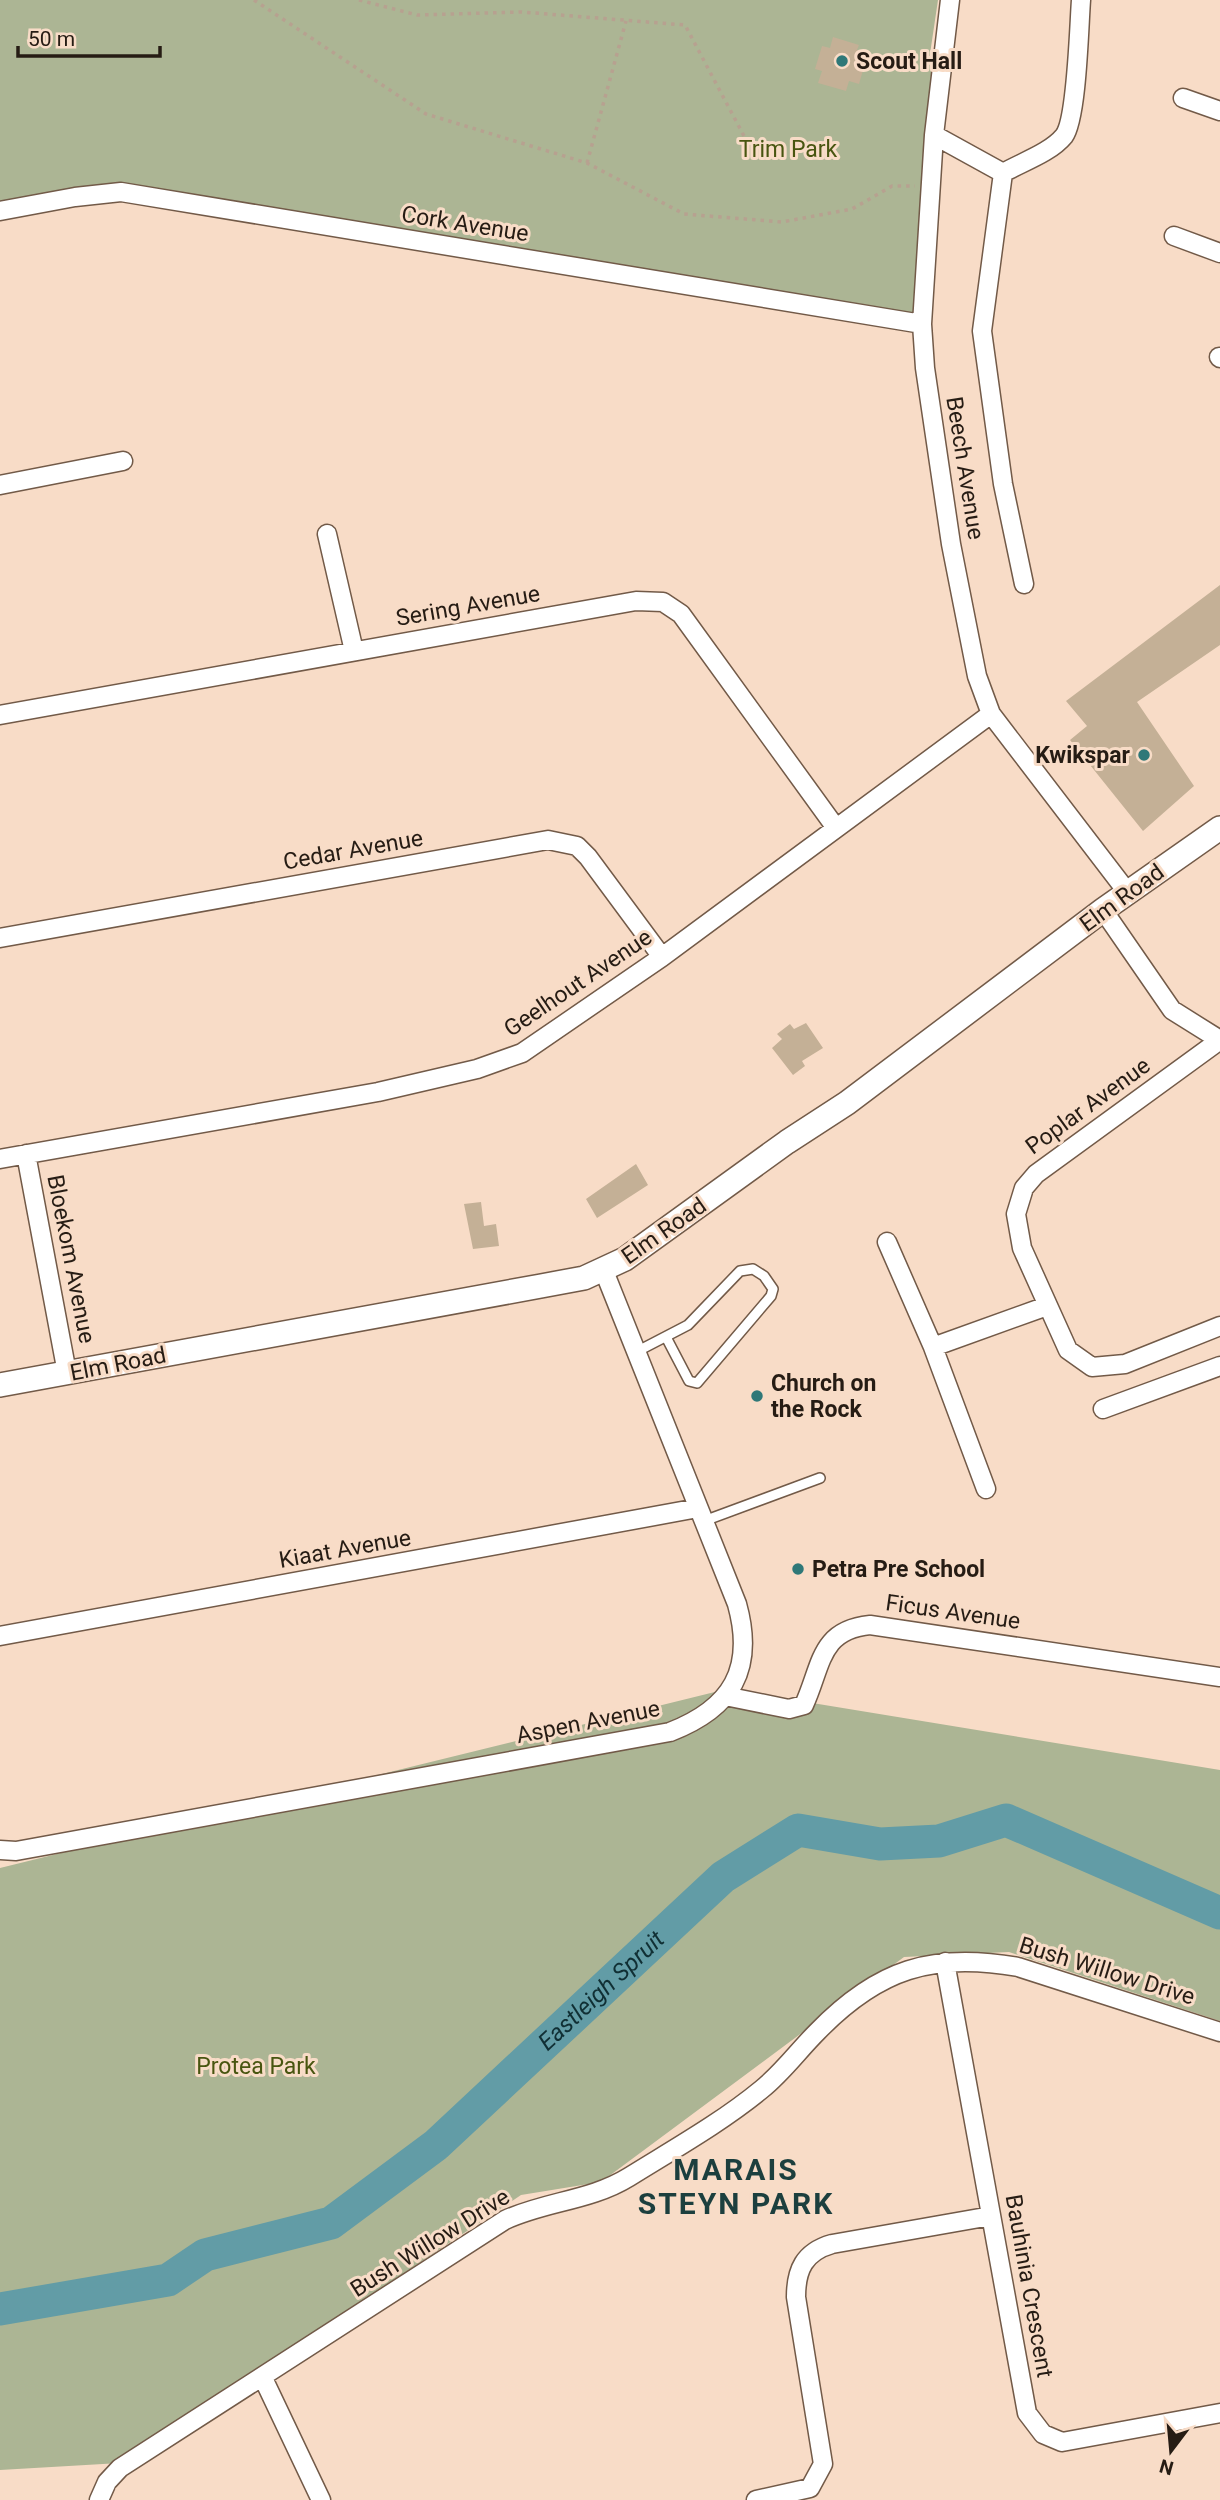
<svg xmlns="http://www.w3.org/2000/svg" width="1220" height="2500" font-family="Roboto,sans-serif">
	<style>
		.green { fill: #acb594 }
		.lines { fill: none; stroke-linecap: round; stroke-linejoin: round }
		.river { stroke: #629ca6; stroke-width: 33 }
		.building { fill: #c4b096 }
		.service-casing { stroke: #725a48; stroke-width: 12 }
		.minor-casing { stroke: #725a48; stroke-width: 21 }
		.tertiary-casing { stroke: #725a48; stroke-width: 26 }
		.path { stroke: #b7a190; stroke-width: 3.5; stroke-dasharray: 3.5 5; stroke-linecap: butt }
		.service { stroke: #fff; stroke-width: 9 }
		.minor { stroke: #fff; stroke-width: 18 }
		.tertiary { stroke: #fff; stroke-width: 23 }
		.poi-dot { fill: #2f7878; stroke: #f8dcc7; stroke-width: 2.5 }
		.labels { text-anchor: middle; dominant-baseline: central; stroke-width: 6; stroke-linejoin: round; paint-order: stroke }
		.poi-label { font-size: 23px; font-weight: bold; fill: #261c14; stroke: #f8dcc7; text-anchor: start }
		.park-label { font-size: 23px; fill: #485510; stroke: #f8dcc7 }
		.street-label { font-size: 23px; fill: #261c14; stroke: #f8dcc7 }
		.water-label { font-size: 24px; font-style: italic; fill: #102f34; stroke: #f8dcc7 }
		.district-label { font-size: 30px; font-weight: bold; letter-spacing: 2px; fill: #1c3f3e; stroke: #f8dcc7 }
	</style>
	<rect width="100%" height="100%" fill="#f8dcc7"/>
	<path class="green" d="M0,0H938L930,54L932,87L923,321L115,197L0,218Z
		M727,1689L1220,1770V2021L1009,1952L904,1957L601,2182L521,2195L120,2463L0,2470V1868Z"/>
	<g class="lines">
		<path class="river" id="s1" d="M0,2309L168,2280L205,2255L331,2223L436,2145L723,1877L798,1830L880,1844L939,1841L1006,1820L1220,1913"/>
	</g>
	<path class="building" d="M833,37L859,45L857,50L868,53L859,84L849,81L846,91L818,83L822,71L815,69L822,46L830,48Z
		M1220,585V645L1137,702L1194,786L1143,831L1070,740L1087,726L1066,701Z
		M806,1023L823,1048L802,1061L805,1066L793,1075L772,1048L782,1039L777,1034L790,1024L794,1029Z
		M636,1164L648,1185L597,1218L586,1199Z
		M481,1202L484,1226L496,1224L499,1246L473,1249L464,1204Z"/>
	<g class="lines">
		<defs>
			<path id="service" d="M636,1352L688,1325L740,1271L753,1269L764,1276L773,1289L771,1296L697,1383L689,1381L666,1337
				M704,1521L820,1478"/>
			<path id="minor" d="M950,0L934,135L922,324L925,368L951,544L977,676L991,714L1128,893
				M1183,98L1220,111
				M934,135L1003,173L982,331L1003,484L1024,584
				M1003,173C1022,162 1050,153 1064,136C1077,119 1079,26 1081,0
				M0,211L75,197L121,192L922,324
				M1174,236L1220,253
				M1219,357L1220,358
				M0,485L123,461
				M327,534L354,651
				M0,715L636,601L663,602L681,614L836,828
				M1103,910L1172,1010L1220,1040L1036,1174L1024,1188L1016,1214L1022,1248L1068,1350L1092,1367L1125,1364L1220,1326
				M0,938L548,840L577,846L588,857L662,957
				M26,1154L67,1373
				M0,1159L378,1092L477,1069L522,1053L662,957L991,714
				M887,1242L933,1347L1047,1306
				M933,1347L986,1489
				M1103,1409L1220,1366
				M0,1636L698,1508
				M725,1696L789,1709L804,1705C822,1666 819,1630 870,1625L1220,1677
				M0,1850L16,1851L670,1732C732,1708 755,1669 737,1604L604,1271
				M945,1962L1027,2413L1043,2434L1062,2442L1220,2413
				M263,2378L321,2500
				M99,2500L107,2482L120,2468L505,2220C546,2201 590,2201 629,2177C674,2149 722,2122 762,2089C783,2072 798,2051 817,2032C878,1969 932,1952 1018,1967L1220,2032
				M756,2500L810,2488L823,2464L796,2297C796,2270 804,2252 832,2244L991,2216"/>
			<path id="tertiary" d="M0,1385L541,1286L584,1278L625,1259L787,1142L847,1103L1103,910L1220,828"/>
		</defs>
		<use href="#service" class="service-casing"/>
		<use href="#minor" class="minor-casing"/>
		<use href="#tertiary" class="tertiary-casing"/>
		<path class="path" d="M254,0L426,114L587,163L684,214L782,222L852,209L892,186H915
			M359,0L417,15L522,12L685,25L744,136
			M587,163L626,21"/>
		<use href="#service" class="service"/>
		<use href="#minor" class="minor"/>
		<use href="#tertiary" class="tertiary"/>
	</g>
	<g class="poi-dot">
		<circle cx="842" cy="61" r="7"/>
		<circle cx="1144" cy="755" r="7"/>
		<circle cx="757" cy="1396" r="7"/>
		<circle cx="798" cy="1569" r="7"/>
	</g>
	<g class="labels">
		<g class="poi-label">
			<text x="856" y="61">Scout Hall</text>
			<text x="1130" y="755" text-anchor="end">Kwikspar</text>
			<text x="771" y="1383">Church on<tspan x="771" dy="26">the Rock</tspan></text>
			<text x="812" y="1569">Petra Pre School</text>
		</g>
		<g class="park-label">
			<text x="788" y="149">Trim Park</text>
			<text x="256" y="2066">Protea Park</text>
		</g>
		<g class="street-label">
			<text transform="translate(465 224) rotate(9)">Cork Avenue</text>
			<text transform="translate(965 468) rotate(81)">Beech Avenue</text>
			<text transform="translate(468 606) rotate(-10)">Sering Avenue</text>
			<text transform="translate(353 850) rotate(-10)">Cedar Avenue</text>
			<text transform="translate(1122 898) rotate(-36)">Elm Road</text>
			<text transform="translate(578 983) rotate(-34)">Geelhout Avenue</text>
			<text transform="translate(1088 1106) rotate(-36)">Poplar Avenue</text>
			<text transform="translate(664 1231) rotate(-35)">Elm Road</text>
			<text transform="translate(71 1259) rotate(79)">Bloekom Avenue</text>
			<text transform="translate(118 1364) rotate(-11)">Elm Road</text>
			<text transform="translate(345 1549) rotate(-10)">Kiaat Avenue</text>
			<text transform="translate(953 1612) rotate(8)">Ficus Avenue</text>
			<text transform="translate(588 1722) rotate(-11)">Aspen Avenue</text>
			<text transform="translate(1107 1971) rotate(17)">Bush Willow Drive</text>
			<text transform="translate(430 2243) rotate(-32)">Bush Willow Drive</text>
			<text transform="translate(1029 2286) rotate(80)">Bauhinia Crescent</text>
		</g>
		<g class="water-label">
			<text stroke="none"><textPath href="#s1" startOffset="702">Eastleigh Spruit</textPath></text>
		</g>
		<g class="district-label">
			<text x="736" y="2169">MARAIS<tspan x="736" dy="34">STEYN PARK</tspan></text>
		</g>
	</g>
	<g transform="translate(1171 2451) rotate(196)" stroke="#f8dcc7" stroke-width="5" paint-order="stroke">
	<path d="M0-5L12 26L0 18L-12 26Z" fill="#261c14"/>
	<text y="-10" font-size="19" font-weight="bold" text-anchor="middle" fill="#261c14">N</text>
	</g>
	<path d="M18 46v10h142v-10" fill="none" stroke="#261c14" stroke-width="3.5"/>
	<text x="28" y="46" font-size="21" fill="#261c14" stroke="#f8dcc7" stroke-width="5" paint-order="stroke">50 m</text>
</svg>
